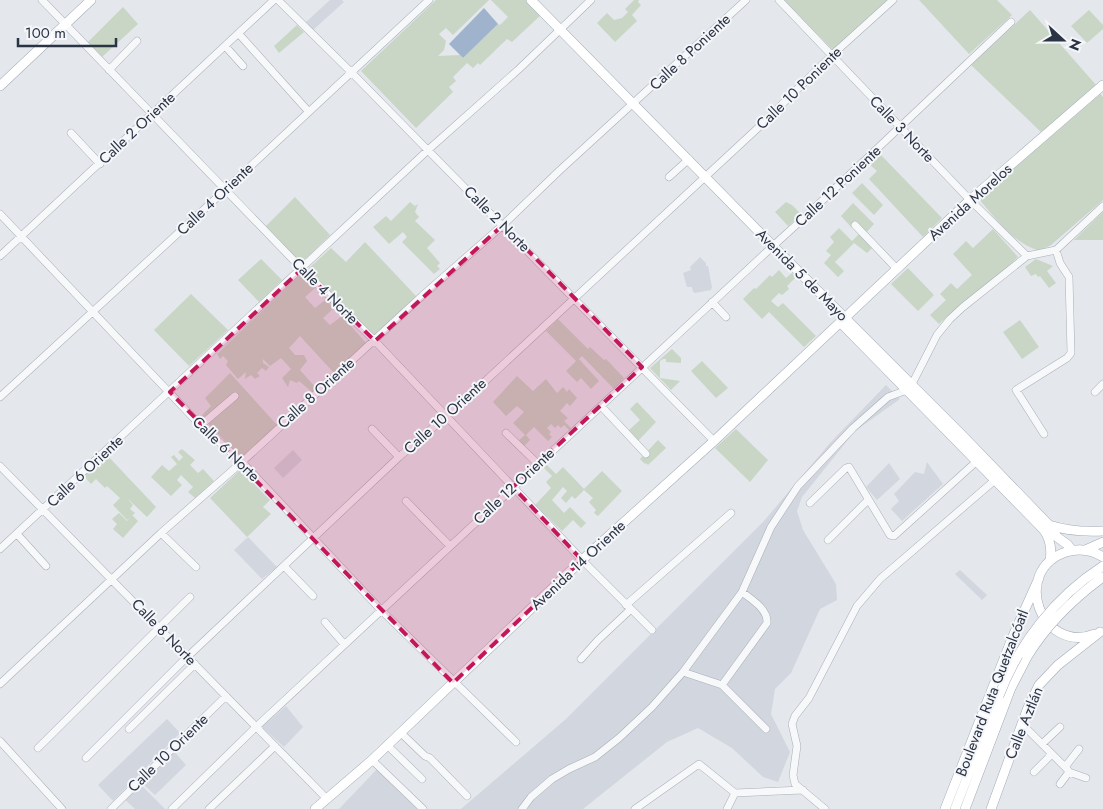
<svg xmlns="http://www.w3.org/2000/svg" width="1103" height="809" font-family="Jost,sans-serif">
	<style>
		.built { fill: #d2d6de }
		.green { fill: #c9d6c5 }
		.water { fill: #9fb4cc }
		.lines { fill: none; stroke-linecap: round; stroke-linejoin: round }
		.minor-casing { stroke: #a9aeb7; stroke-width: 8 }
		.major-casing { stroke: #a3abb8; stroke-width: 10 }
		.minor { stroke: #f7f8fa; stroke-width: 7 }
		.major { stroke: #fff; stroke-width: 9 }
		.major-bridge-casing { stroke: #a3abb8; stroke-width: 10; stroke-linecap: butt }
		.major-bridge { stroke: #fff; stroke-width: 9 }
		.marked { fill: #c2185b; fill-opacity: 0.2; stroke: #c2185b; stroke-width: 4; stroke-dasharray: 10 6; stroke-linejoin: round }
		.labels { text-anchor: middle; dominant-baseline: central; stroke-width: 4; stroke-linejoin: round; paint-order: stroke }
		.street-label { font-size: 15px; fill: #2b3445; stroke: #f4f6f9 }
	</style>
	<rect width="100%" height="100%" fill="#e4e7ec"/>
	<path class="built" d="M330,0H342L344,2L313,30L306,22Z
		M700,257L706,263V266H708L712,287L711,290L695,293L693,292L692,287H687L683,273L691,270L690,267Z
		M886,385L900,399L855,431L802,497L797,511L803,530L836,584L837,600L820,609L791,673L775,689L771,714L790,752L778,782L763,777L732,748L698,728L667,742L583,809H461L566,719L763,522L830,443Z
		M293,450L302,460L283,478L274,468Z
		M927,462L943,484L902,521L891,509L899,501L894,494L915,472L924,474Z
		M889,463L900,479L877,500L866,487Z
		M248,537L277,567L262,579L234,550Z
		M960,570L987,595L982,600L955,574Z
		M286,706L303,727L284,747L262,727Z
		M167,719L180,733L113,801L98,785Z
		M172,749L186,765L155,795L141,782Z
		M378,768L420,809H339Z
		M140,784L165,809H135L123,798Z"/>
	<path class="green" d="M436,0H489L453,35L446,28L439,34L446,41L444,50L438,56L460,55L463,58L498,24L500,25L508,17L491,0H527L542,14L512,42L507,39L480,65L478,63L473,68L467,63L453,77L456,81L449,87L453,92L416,128L361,71Z
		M634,0H639L638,2L641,5L632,15L637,21L615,42L597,23L607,13L614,20L622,18L628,12L625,9Z
		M784,0H889L833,50Z
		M919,0H997L1012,15L969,54Z
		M123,7L138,24L102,57L88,42Z
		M1030,10L1097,86L1041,132L971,65Z
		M1089,10L1103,25V29L1087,43L1071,26Z
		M297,25L304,32L279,53L274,46Z
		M1099,92L1103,97V200L1051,245L1039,251C1011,241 998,221 978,198Z
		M880,154L942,218L923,237L869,179L877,171L869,164Z
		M862,183L883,205L874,215L852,193Z
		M295,197L330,235L301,263L266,226Z
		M410,202L415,206L418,204L415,212L419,217L415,221L435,240L427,248L440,263L437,266L440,269L434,274L402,242L407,237L403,232L389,244L373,227L386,216L391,221Z
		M786,202L792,205L801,214L788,226L775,212Z
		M853,203L874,224L866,233L855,223L851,227L841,216Z
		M1103,212V240H1074Z
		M839,228L852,241L859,234L873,247L867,253L854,243L835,262L844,271L838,277L824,263L831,255L826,251L834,242L830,237Z
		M993,229L1018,257L955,315L952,312L939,324L930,315L946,300L940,294L951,283L957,289L972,275L953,254L966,241L973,248Z
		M365,242L416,296L374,337L308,269L331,248L346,262Z
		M261,259L282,280L259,302L238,280Z
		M1036,259L1053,266L1047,271L1056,283L1049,288L1040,276L1038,277L1036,274L1031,276L1025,267Z
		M908,268L934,295L918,311L891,284Z
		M779,270L786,278L792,273L796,277L787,286L789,289L782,295L779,293L771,301L778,307L783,303L816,336L804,347L769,312L762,319L743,299L754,288L756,289L770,275L772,277Z
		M301,274L315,288L305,297L315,308L325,300L334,308L323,318L330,325L342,316L367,344L334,373L300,336L289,348L295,355H304L307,361L300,370L316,388L312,392L299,381L297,383L290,380L288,387L282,378L291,369L281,358L270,366L263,359V363L269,367L266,371L262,368L257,373L260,376L255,379L251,375L245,379L246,372L238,379L226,365L228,361L223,356L220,359L217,354Z
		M191,294L228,330L189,366L154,330Z
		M558,319L588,349L590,347L604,360L606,359L624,378L614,389L582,356L579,359L599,381L591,389L581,378L577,382L566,371L576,361L546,331Z
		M1020,320L1039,347L1022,359L1003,332Z
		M672,349L681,358V363L666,362V359H663L660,361V378L680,381L671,390L650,368Z
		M702,361L728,388L716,398L691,371Z
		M230,373L277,425L246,453L244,457L240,456L210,426L202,415L211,406L205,398Z
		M517,376L533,391L546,379L557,393L563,387L567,392L569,389L577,398L570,406L567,403L560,411L568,418L564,421L572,429L570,431L564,425L561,428L558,425L555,428L551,424L547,428L551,432L549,434L552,437L548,441L534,427L526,435L530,440L523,447L518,441L525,435L513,423L524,412L517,406L506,416L493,402Z
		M637,402L656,422L637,442L628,431L640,420L630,409Z
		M736,429L768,460L750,482L715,448Z
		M658,440L666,448L648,465L646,463L645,464L640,459Z
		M182,449L195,460L190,465L198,473L203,469L214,481L195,498L188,492L193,487L181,475L177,480L182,485L171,496L151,477L162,465L169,471L177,464L171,457L174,455L179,461L183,457L178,452Z
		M106,454L156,507L147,517L127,498L133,505L130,509L135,513L127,520L113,505L120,498L107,486L105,488L96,479L91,484L83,475Z
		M546,464L556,474L563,467L584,489L602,471L622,491L598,516L594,513L596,510L589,502L593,498L584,490L575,499L572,496L566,503L561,498L567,491L563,487L552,500L564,513L570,507L586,523L581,528L573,520L562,531L535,505L551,488L546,482L552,476L543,467Z
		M240,470L270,500L263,507L271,514L247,537L210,498Z
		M119,513L127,521L132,515L138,521L123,538L113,529L117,524L112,519Z"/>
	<path class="water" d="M484,8L498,24L463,58L449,44Z"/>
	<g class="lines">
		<defs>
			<path id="minor" d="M42,0L302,269L375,341L585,563L652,630
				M278,0L351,72L714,441
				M779,0L970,200L1027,256
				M239,34L309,112
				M226,47L243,66
				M109,70L137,41
				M71,133L100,164
				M669,177L689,159
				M0,214L203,428L242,462L381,610L516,742
				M855,225L897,269
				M0,256L274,0
				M712,302L726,317
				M1095,392L1103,384
				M0,397L225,190L429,0
				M601,406L646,454
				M201,425L235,396
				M372,429L399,457
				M506,433L538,464
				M1044,434L1016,390L1067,358L1071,353L1069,277L1060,263L1056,250
				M0,466L327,799
				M406,501L450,546
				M810,503L846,468L849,467L890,535L894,536L977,461
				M161,533L196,567
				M17,534L46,566
				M828,540L868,500
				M0,549L428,150L519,69L591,0
				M284,566L313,596
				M626,605L731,513
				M325,622L344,644
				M581,659L598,640L631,609
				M683,672L722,685L766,729
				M0,684L161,533L242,462L422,296L503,225L559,171L746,0
				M722,685L767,623C768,609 752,600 742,592
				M1022,724L1067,769L1069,772L1060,784
				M129,729L195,664
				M401,733L425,756L430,758L467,796
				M0,741L62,809
				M1042,744L1060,727
				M387,745L422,779
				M38,748L190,597
				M86,758L183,661L399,457L466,399L760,126L832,55L893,0
				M372,760L423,809
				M1065,767L1079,749
				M1034,772L1052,754
				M1069,772L1086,778
				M111,809L226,696
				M172,809L256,727L773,246L807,215L1011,22
				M209,809L275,746
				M522,809L531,797L552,779L569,769L595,757L619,738L652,707L683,672L742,592L771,527L798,486L853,428L888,397L907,390L912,384L937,335L950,319L963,307L1027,256L1056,250L1103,206
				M635,809L699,764L735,793L803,790
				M727,809L735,793
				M825,809L795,784L793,775L797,746L792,724L795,716L809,698L857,606L880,579L995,480"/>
			<path id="major" d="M531,0L773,246L964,437L1049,525L1057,537L1068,545L1072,550
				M0,86L91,0
				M840,322L1043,529C1051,539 1052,549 1050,561
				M1049,525C1067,531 1083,532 1103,531
				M1085,550L1103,542
				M1095,634C1041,655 1010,571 1066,552C1079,548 1092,550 1103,557
				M315,809L372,760L582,560L714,441L970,200L1103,85
				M945,809L1013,636L1039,578
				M955,809L999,696
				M965,809L1011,688L1027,657
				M991,809L1027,710L1039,685L1058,665L1100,632"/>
		</defs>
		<use href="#minor" class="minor-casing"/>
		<use href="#major" class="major-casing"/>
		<use href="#minor" class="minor"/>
		<use href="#major" class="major"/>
		<defs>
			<path id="major-bridge" d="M1027,657C1047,624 1073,599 1103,577
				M999,696C1019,643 1055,597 1103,566"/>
		</defs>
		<use href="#major-bridge" class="major-bridge-casing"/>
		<use href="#major-bridge" class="major-bridge"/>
	</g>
	<path class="marked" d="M503,225L642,367L513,487L582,560L453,683L170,392L302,269L375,341Z"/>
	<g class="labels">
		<g class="street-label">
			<text transform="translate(690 52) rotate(-43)">Calle 8 Poniente</text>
			<text transform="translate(799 88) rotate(-44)">Calle 10 Poniente</text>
			<text transform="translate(137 128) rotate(-43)">Calle 2 Oriente</text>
			<text transform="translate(902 129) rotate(46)">Calle 3 Norte</text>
			<text transform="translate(838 186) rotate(-43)">Calle 12 Poniente</text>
			<text transform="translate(215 199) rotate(-43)">Calle 4 Oriente</text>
			<text transform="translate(970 202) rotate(-42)">Avenida Morelos</text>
			<text transform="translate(497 219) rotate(45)">Calle 2 Norte</text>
			<text transform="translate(802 275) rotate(45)">Avenida 5 de Mayo</text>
			<text transform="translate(325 291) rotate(45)">Calle 4 Norte</text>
			<text transform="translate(316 393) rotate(-42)">Calle 8 Oriente</text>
			<text transform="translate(445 416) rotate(-42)">Calle 10 Oriente</text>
			<text transform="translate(226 449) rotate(44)">Calle 6 Norte</text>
			<text transform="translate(85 471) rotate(-43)">Calle 6 Oriente</text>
			<text transform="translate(514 486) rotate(-43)">Calle 12 Oriente</text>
			<text transform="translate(578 565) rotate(-43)">Avenida 14 Oriente</text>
			<text transform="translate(164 632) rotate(46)">Calle 8 Norte</text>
			<text transform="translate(992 693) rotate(-69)">Boulevard Ruta Quetzalcóatl</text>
			<text transform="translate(1024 723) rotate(-68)">Calle Aztlán</text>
			<text transform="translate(168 753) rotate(-44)">Calle 10 Oriente</text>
		</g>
	</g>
	<g transform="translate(1063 40) rotate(111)" stroke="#f4f6f9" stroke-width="4" paint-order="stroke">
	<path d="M0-4L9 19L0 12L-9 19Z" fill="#2b3445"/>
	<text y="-8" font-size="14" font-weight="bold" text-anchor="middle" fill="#2b3445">N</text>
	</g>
	<path d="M18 38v8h98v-8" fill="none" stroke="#2b3445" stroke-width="2.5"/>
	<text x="25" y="38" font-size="15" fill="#2b3445" stroke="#f4f6f9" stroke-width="4" paint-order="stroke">100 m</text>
</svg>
